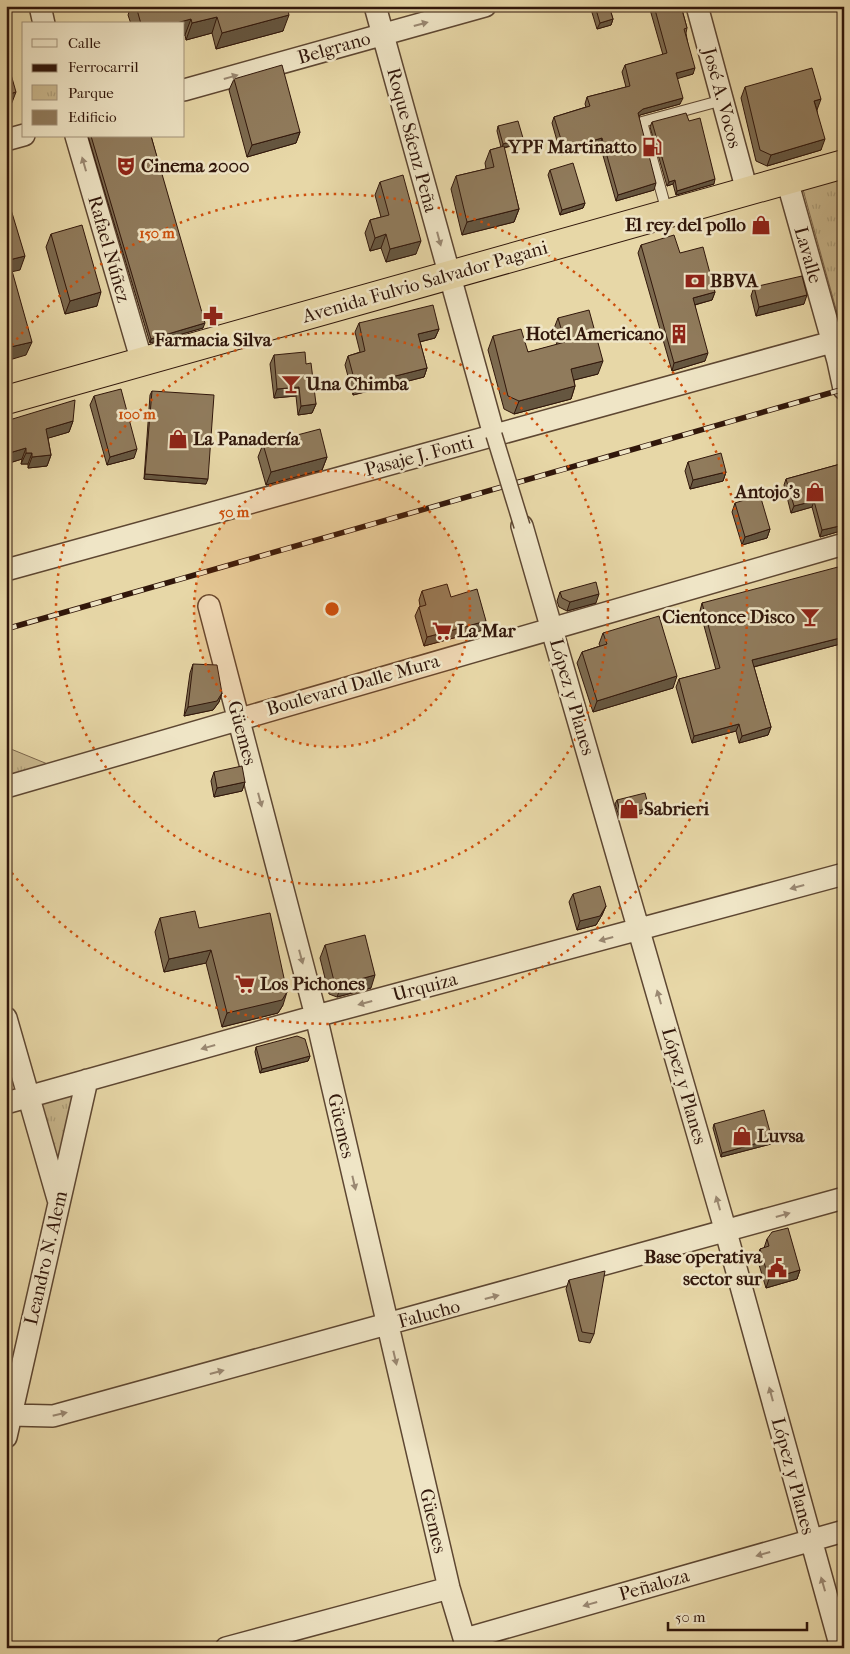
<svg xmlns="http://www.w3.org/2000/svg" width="850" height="1654" font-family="'IM FELL French Canon',serif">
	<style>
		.park { fill: url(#park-tufts); stroke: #7c664c }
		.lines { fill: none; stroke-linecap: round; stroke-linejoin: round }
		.service-casing { stroke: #5e4732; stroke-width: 12 }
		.minor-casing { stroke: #5e4732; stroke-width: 24 }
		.trunk-casing { stroke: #31170b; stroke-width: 30 }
		.service { stroke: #efe5c6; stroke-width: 10 }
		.minor { stroke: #efe5c6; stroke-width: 21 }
		.trunk { stroke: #e7d7a7; stroke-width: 28 }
		.rail-casing { stroke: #31170b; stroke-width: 5.5 }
		.rail { stroke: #efe5c6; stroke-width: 4; stroke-dasharray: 11; stroke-linecap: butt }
		.pedestrian-bridge-casing { stroke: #5e4732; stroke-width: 18; stroke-linecap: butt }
		.pedestrian-bridge { stroke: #efe5c6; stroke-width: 15 }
		.wall { fill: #7c6a4f; stroke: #31170b }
		.shaded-wall { fill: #655640; stroke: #31170b }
		.building { fill: #907b5c; stroke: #31170b }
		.oneway { fill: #9a8872 }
		.ring { fill: none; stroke: #cd4f0c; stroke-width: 2.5; stroke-dasharray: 2.5 5 }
		.labels { text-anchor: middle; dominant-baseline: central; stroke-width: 5; stroke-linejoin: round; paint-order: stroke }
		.street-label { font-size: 19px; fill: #31170b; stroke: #efe5c6 }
		.poi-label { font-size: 19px; font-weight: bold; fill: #31170b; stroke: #efe5c6; text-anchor: start }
		.centre { fill: #cd4f0c; stroke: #efe5c6; stroke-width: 2.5 }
		.ring-label { font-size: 15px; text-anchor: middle; font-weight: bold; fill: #cd4f0c; stroke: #efe5c6; stroke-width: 5; stroke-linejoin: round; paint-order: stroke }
	</style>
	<defs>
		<pattern id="park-tufts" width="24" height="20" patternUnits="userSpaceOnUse" patternTransform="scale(1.25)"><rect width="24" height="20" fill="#c8b68c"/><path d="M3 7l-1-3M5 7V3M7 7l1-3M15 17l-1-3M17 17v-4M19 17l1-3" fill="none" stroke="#ac9c77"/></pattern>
	</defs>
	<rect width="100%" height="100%" fill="#e7d7a7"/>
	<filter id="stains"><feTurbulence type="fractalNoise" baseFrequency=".004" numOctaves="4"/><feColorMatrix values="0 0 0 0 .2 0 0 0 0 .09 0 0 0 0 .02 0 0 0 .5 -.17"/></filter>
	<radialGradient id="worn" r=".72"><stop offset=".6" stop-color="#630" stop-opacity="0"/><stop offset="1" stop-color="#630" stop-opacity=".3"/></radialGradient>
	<path class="park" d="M844,174V338L802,186Z
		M6,747L50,765L6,783Z
		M87,1080L59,1202L29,1097Z"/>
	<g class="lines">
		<defs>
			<path id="service" d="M667,212L642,122L723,100"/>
			<path id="minor" d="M40,6L44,24
				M375,6L494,435
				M697,6L747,191
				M184,90L485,6
				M76,136L142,362
				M6,140L24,135
				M787,180L838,361L844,389
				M522,526L726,1232L841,1648
				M6,570L832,342
				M209,606L316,1016L449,1588L467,1648
				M6,787L844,544
				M6,1018L58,1199
				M6,1103L316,1016L844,874
				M11,1415L53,1416L844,1198
				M6,1437L87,1080
				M465,1639L844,1531
				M226,1648L449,1588"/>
			<path id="trunk" d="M6,400L844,164"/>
		</defs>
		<use href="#service" class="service-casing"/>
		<use href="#minor" class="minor-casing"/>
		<use href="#trunk" class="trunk-casing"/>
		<use href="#service" class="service"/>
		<use href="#minor" class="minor"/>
		<use href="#trunk" class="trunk"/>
		<defs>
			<path id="rail" d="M6,629L844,389"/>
		</defs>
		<use href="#rail" class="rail-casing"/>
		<use href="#rail" class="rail"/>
		<defs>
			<path id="pedestrian-bridge" d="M494,435L522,526"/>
		</defs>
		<use href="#pedestrian-bridge" class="pedestrian-bridge-casing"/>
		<use href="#pedestrian-bridge" class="pedestrian-bridge"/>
	</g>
	<path class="wall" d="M131,6H287L283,31L216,49L212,33L186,40L185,35L184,36V24H131L128,15Z
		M590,6H621L610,9L613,19L611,25L597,29Z
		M649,6H681L687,28L686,33L693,74L677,78L680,104L640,115L639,117L654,190L616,201L600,145L561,155L552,123L554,117L586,107L585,104L587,97L626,87L622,72L625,65L663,55Z
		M234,79L300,132L296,143L247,157L229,90Z
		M745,87L817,110L821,150L767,166L756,161L741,98Z
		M652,122L714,184L676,195L673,184L667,186L650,127Z
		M498,126L522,143L504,148L519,209L514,222L462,235L451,189L456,176L486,169L485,163L490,150L501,147L497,131Z
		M88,136H151L203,328L150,343Z
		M550,170L585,203L583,208L560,215L548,175Z
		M380,182L416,254L386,262L381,248L370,251L365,233L370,220L381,217L375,195Z
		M842,201H844V219L840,206Z
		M51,234L97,306L65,314L46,247Z
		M641,245L680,253L715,292L712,300L695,305L705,361L672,371L638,253Z
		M754,287L804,304L756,316L751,296Z
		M558,318L598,374L574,380L575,386L571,399L514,414L504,409L488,350L493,336L528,352L557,345L553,331Z
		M359,323L439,329L435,338L420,342L427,368L424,377L353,395L345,365L348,356L360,352L355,332Z
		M274,355L306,364L316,404L312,413L298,415L296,396L274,398L270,364Z
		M152,391L206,484L144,479L150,395Z
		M94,396L134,458L107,465L90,405Z
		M6,421H73L69,432L48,438L51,455L47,466L28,468V464H21L22,459L6,464Z
		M263,444L327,457L322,470L266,485L258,457Z
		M688,462L726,472L723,481L690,489L685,471Z
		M844,463V530L820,537L812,507L791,513L784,485L786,479Z
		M735,503L770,529L767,538L742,545L732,512Z
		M844,588V643L754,667L771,727L768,735L739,743L736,731L692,743L676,687L679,679L716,670L700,611L702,603Z
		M422,591L451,597L483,630L424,646L415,616L419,607L420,606L419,600Z
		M560,592L596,603L567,611L559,607L557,601Z
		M603,633L673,688L593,712L577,663L582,652L600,646L599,644Z
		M193,664L222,693L219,702L213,710L184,716L190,673Z
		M214,772L245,782L242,791L214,797L211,781Z
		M617,800L647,812L620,819L615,804Z
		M573,894L606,906L602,915L596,925L577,930L569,902Z
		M160,918L199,928L283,1005L278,1013L222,1027L206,963L164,972L155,932Z
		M325,945L371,988L337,997L329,994L320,958Z
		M256,1047L310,1056L308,1061L260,1073L255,1052Z
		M714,1124L772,1139L771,1144L721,1157L713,1128Z
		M767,1239L800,1270L797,1279L766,1288L757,1258L760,1249L764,1248Z
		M569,1280L594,1334L590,1343L579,1341L566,1289Z"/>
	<path class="shaded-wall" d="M608,6H621L606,11Z
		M289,15L283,31L216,49L222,33Z
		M217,17L212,33L186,40L192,23Z
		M191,19L185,35L184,36V24H173Z
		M613,19L611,25L597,29L600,23Z
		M695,68L693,74L673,80L676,73Z
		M16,92L11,105L6,107V95Z
		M683,98L680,104L640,115L636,120L638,113L643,109Z
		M821,99L817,110L814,101Z
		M300,132L296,143L247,157L252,145Z
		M523,138L522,143L502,148L503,144Z
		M602,138L600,145L561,155L564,149Z
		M825,139L821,150L767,166L771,155Z
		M715,179L714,184L676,195L677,191Z
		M675,180L673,184L667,186L669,182Z
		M656,183L654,190L616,201L618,195Z
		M585,203L583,208L560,215L562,210Z
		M519,209L514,222L462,235L467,222Z
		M386,234L381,248L370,251L375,238Z
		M421,241L416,254L386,262L390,249Z
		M25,256L20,270L6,273L9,260Z
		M101,292L97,306L65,314L70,301Z
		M715,292L712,300L690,306L693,298Z
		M807,295L804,304L756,316L759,307Z
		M205,323L203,328L150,343L151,339Z
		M439,329L435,338L415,343L418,334Z
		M32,342L26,355L6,361V348Z
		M708,353L705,361L672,371L674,363Z
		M603,361L598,374L566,382L571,369Z
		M427,368L424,377L353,395L356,386Z
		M575,386L571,399L514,414L519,401Z
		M299,387L296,396L274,398L277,389Z
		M316,404L312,413L298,415L301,406Z
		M73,421L69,432L42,440L46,429Z
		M26,448L22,459L6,464V454Z
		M137,449L134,458L107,465L110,457Z
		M26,453H32L28,464H21Z
		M51,455L47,466L28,468L32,457Z
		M327,457L322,470L266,485L271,472Z
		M726,472L723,481L690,489L693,480Z
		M145,474L208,479L206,484L144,479Z
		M814,501L812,507L791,513L794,506Z
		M844,525V530L820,537L822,530Z
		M770,529L767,538L742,545L745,537Z
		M599,594L596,603L567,611L570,602Z
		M486,621L483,630L424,646L427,637Z
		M844,637V643L749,668L752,660Z
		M677,676L673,688L593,712L597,701Z
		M222,693L219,702L213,710L184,716L188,707Z
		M739,724L736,731L692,743L694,736Z
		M771,727L768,735L739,743L742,736Z
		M245,782L242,791L214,797L217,788Z
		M649,808L647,812L620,819L621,815Z
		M606,906L602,915L596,925L577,930L580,921Z
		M211,950L206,963L164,972L169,959Z
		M375,975L371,988L337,997L342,984Z
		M287,992L283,1005L278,1013L222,1027L227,1013Z
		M310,1056L308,1061L260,1073L262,1069Z
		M772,1139L771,1144L721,1157L722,1153Z
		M800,1270L797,1279L766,1288L769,1279Z"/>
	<path class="building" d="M136,6H287L289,15L222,33L217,17L192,23L191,19L173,24H141Z
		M595,6H609L613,19L600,23Z
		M654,6H681L687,28L684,29L695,68L676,73L683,98L643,109L638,113L656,183L618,195L602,138L564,149L554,117L590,106L587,97L630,86L625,65L667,53Z
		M6,57L16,92L6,95Z
		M282,65L300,132L252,145L234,79Z
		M812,68L821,99L814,101L825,139L771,155L760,150L745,87Z
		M686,113L689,121L700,118L715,179L677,191L675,180L669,182L652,122Z
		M518,121L523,138L503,144L498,126Z
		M91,136H151L205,323L151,339Z
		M504,146L519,209L467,222L456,176L494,167L490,150Z
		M573,163L585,203L562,210L550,170Z
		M403,175L421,241L390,249L386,234L375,238L370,220L389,215L380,182Z
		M6,193L25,256L9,260L32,342L6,348Z
		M842,201H844V209Z
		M82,225L101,292L70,301L51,234Z
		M674,235L680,253L703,247L715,292L693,298L708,353L674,363L641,245Z
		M802,276L807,295L759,307L754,287Z
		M433,305L439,329L418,334L427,368L356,386L348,356L365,351L359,323Z
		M589,310L603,361L571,369L575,386L519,401L508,396L493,336L521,329L528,352L565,342L558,318Z
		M305,352L306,364L311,363L316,404L301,406L299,387L277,389L274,355Z
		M121,389L137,449L110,457L94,396Z
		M152,391L214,395L208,479L145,474Z
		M75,400L73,421L46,429L51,455L32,457V453H26V448L6,454V421Z
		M320,429L327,457L271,472L263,444Z
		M721,453L726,472L693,480L688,462Z
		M844,463V525L822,530L814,501L794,506L786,479Z
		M760,495L770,529L745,537L735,503Z
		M838,567L844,588V637L752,660L771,727L742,736L739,724L694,736L679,679L720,668L702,603Z
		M596,582L599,594L570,602L562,598L560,592Z
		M447,584L451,597L477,589L486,621L427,637L419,607L426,605L422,591Z
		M659,616L677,676L597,701L582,652L607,644L603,633Z
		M193,664L217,665L222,693L217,701L188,707Z
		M242,766L245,782L217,788L214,772Z
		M645,793L649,808L621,815L617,800Z
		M600,886L606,906L600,916L580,921L573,894Z
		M195,911L199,928L270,913L287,992L282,1000L227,1013L211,950L169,959L160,918Z
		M365,935L375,975L342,984L334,981L325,945Z
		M297,1036L305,1039L310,1056L262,1069L256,1047Z
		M764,1110L772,1139L722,1153L714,1124Z
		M788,1228L800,1270L769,1279L760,1249L769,1246L767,1239L772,1232Z
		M605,1271L594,1334L582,1332L569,1280Z"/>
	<defs><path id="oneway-solid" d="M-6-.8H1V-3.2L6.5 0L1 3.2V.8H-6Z" transform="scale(1.25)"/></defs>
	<g class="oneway">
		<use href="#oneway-solid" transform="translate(421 24) rotate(-15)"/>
		<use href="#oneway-solid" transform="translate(231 77) rotate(-16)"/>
		<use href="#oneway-solid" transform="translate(84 164) rotate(-106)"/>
		<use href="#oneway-solid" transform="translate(439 239) rotate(75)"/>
		<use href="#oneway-solid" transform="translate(260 800) rotate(75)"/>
		<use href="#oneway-solid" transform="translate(797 887) rotate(165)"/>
		<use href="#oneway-solid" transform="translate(606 939) rotate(165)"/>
		<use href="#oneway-solid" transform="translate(301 957) rotate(75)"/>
		<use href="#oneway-solid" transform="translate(659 997) rotate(-106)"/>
		<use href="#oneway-solid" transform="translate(365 1003) rotate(165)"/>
		<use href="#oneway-solid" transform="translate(208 1047) rotate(164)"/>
		<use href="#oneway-solid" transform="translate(354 1183) rotate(77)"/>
		<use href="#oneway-solid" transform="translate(718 1203) rotate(-106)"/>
		<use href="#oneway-solid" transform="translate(783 1215) rotate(-16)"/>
		<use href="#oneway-solid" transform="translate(492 1297) rotate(-15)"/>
		<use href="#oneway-solid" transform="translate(395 1358) rotate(77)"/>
		<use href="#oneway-solid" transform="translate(217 1372) rotate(-15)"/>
		<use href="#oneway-solid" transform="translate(771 1394) rotate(-105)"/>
		<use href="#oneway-solid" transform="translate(60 1414) rotate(-13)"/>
		<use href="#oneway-solid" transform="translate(763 1554) rotate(164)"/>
		<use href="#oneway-solid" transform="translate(823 1584) rotate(-106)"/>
		<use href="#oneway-solid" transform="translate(590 1604) rotate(164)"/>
	</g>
	<circle cx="332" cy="609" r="138" fill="#cd4f0c" fill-opacity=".12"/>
	<g class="ring">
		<circle cx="332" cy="609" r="138"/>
		<circle cx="332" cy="609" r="276"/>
		<path d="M7 351A415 415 0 1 1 7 867"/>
	</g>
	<defs>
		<symbol id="fuel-bare" viewBox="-9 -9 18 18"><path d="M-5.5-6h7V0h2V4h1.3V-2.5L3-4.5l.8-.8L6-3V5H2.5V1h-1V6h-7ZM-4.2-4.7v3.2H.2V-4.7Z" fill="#8f2418" stroke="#efe5c6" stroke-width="2.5" paint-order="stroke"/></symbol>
		<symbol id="theatre-bare" viewBox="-9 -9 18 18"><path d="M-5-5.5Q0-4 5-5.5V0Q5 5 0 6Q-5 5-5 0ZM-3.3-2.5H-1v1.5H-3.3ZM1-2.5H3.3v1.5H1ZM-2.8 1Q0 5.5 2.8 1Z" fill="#8f2418" stroke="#efe5c6" stroke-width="2.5" paint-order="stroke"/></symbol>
		<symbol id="shop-bare" viewBox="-9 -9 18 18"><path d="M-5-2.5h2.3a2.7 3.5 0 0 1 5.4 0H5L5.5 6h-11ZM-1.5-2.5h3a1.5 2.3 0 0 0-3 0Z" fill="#8f2418" stroke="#efe5c6" stroke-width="2.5" paint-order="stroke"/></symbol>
		<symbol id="bank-bare" viewBox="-9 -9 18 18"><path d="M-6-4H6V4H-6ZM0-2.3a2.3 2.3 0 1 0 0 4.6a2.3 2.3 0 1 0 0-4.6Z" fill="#8f2418" stroke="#efe5c6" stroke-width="2.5" paint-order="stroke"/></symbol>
		<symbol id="pharmacy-bare" viewBox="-9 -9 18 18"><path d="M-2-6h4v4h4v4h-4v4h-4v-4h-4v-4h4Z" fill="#8f2418" stroke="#efe5c6" stroke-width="2.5" paint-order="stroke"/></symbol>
		<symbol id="building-bare" viewBox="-9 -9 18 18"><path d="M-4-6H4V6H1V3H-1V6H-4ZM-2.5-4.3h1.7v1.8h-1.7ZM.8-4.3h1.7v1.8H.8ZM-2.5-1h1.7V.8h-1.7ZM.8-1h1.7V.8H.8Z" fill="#8f2418" stroke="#efe5c6" stroke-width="2.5" paint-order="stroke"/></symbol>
		<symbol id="bar-bare" viewBox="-9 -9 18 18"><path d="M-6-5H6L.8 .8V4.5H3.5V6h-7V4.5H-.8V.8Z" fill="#8f2418" stroke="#efe5c6" stroke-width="2.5" paint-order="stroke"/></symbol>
		<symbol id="supermarket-bare" viewBox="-9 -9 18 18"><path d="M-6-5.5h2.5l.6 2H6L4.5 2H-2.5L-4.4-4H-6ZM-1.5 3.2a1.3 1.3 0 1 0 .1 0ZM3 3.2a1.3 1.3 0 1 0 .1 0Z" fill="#8f2418" stroke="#efe5c6" stroke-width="2.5" paint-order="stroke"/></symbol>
		<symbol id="civic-bare" viewBox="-9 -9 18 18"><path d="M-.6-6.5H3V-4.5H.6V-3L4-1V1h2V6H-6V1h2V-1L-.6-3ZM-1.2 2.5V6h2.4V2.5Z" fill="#8f2418" stroke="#efe5c6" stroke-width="2.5" paint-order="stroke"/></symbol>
	</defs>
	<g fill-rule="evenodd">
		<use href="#fuel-bare" x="638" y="133" width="28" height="28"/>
		<use href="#theatre-bare" x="112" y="152" width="28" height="28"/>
		<use href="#shop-bare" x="747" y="211" width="28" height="28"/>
		<use href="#bank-bare" x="681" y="267" width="28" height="28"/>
		<use href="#pharmacy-bare" x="199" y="302" width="28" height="28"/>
		<use href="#building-bare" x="665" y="320" width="28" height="28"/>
		<use href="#bar-bare" x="277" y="370" width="28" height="28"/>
		<use href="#shop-bare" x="164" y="425" width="28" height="28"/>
		<use href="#shop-bare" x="801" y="478" width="28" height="28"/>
		<use href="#bar-bare" x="796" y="603" width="28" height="28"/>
		<use href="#supermarket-bare" x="428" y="617" width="28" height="28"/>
		<use href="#shop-bare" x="615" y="795" width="28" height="28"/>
		<use href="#supermarket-bare" x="231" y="970" width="28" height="28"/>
		<use href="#shop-bare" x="728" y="1122" width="28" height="28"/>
		<use href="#civic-bare" x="763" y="1254" width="28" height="28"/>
	</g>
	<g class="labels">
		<g class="street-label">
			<text transform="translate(334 48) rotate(-16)">Belgrano</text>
			<text transform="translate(722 98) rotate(75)">José A. Vocos</text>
			<text transform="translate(412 140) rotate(75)">Roque Sáenz Peña</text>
			<text transform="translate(109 249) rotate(74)">Rafael Núñez</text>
			<text transform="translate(808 255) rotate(74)">Lavalle</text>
			<text transform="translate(425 282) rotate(-16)">Avenida Fulvio Salvador Pagani</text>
			<text transform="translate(419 456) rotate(-15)">Pasaje J. Fonti</text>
			<text transform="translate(353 685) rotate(-16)">Boulevard Dalle Mura</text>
			<text transform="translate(572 697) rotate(74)">López y Planes</text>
			<text transform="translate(242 733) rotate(75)">Güemes</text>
			<text transform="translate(425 987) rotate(-15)">Urquiza</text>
			<text transform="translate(684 1086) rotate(74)">López y Planes</text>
			<text transform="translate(341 1126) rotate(77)">Güemes</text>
			<text transform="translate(46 1258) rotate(-77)">Leandro N. Alem</text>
			<text transform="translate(429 1314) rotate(-15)">Falucho</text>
			<text transform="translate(793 1476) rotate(75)">López y Planes</text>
			<text transform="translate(433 1521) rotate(77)">Güemes</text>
			<text transform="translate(654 1585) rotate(-16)">Peñaloza</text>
		</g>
		<g class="poi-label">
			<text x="637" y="147" text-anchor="end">YPF Martinatto</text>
			<text x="141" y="166">Cinema 2000</text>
			<text x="746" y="225" text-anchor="end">El rey del pollo</text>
			<text x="710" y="281">BBVA</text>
			<text x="664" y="334" text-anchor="end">Hotel Americano</text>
			<text x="213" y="340" text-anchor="middle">Farmacia Silva</text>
			<text x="306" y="384">Una Chimba</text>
			<text x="193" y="439">La Panadería</text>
			<text x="800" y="492" text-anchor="end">Antojo's</text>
			<text x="795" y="617" text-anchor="end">Cientonce Disco</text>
			<text x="457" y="631">La Mar</text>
			<text x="644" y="809">Sabrieri</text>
			<text x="260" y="984">Los Pichones</text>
			<text x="757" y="1136">Luvsa</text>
			<text x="762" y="1257" text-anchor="end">Base operativa<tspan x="762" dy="22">sector sur</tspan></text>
		</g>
	</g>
	<circle cx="332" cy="609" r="8" class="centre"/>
	<g class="ring-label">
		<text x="157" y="238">150 m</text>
		<text x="137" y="419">100 m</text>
		<text x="234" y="517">50 m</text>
	</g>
	<rect width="850" height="1654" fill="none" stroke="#e7d7a7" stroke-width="25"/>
	<rect x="8" y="8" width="835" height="1639" fill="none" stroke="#31170b" stroke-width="2.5"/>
	<rect x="12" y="12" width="825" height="1629" fill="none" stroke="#31170b"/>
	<rect x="22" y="22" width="162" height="115" fill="#efe5c6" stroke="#a3937b"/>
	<rect x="32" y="39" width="25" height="8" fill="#efe5c6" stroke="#a3937b"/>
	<text x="68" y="48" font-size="15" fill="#31170b">Calle</text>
	<rect x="32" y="64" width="25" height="8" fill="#31170b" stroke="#a3937b"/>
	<text x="68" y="72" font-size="15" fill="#31170b">Ferrocarril</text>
	<rect x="32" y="85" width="25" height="15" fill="url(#park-tufts)" stroke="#a3937b"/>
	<text x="68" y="98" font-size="15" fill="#31170b">Parque</text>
	<rect x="32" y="110" width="25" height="15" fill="#907b5c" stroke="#a3937b"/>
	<text x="68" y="122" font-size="15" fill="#31170b">Edificio</text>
	<path d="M668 1622v8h139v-8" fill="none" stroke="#31170b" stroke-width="2.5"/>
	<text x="675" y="1622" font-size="15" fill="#31170b" stroke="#efe5c6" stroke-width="4" paint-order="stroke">50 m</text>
	<rect width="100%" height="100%" filter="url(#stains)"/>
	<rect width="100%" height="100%" fill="url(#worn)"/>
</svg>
